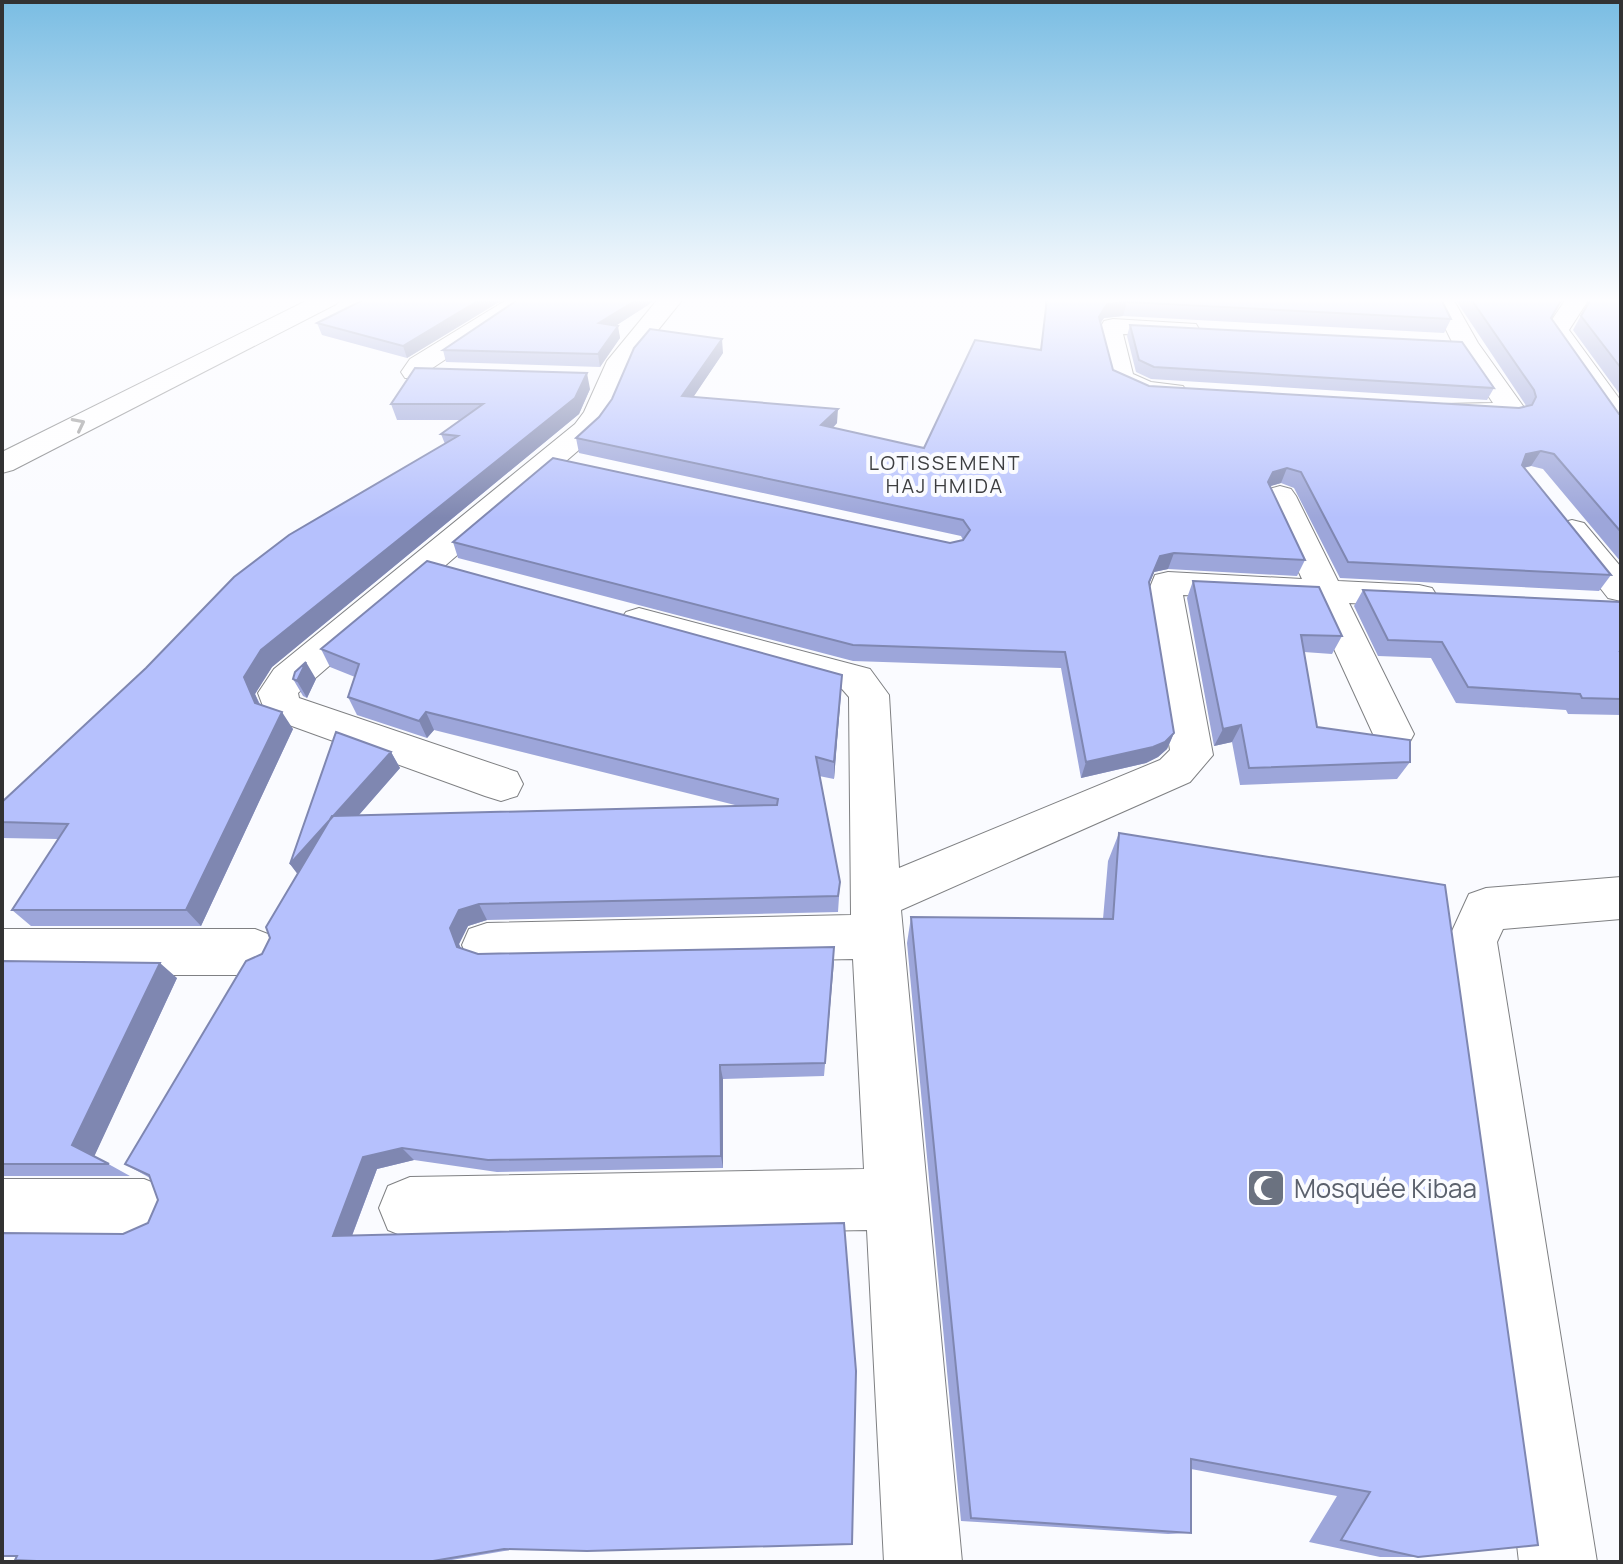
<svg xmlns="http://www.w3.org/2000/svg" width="1623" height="1564" font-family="Manrope,sans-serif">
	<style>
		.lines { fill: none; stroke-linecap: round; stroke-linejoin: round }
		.minor-casing { stroke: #7f8083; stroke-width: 2 }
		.major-casing { stroke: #7f8083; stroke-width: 2 }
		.minor { fill: #fff; fill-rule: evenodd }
		.major { fill: #fff; fill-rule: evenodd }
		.wall { fill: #9da6da }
		.shaded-wall { fill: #7f87b1 }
		.building { fill: #b6c1fd; stroke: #7f87b1; stroke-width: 2 }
		.oneway { stroke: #989899 }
		.labels { text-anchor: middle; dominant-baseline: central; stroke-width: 8; stroke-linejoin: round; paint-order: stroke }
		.far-neighbourhood-label { font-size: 20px; letter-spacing: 2px; fill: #3d3e40; stroke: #fafbff }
		.near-worship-label { font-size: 26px; fill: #5b616d; stroke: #fafbff; text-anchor: start }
	</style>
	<rect width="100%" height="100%" fill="#fafbff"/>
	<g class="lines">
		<defs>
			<path id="minor" d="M508,299H536L428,371L423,378H405L401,372L410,359Z
				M658,299H683L633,361L612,412L595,436L298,693L299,698L517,772L523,784L517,796L501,801L485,796L267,717L258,693L274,669L575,424L584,412L607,361Z
				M1431,299H1453L1478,343L1523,406L1524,412L1520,418L1510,420L1443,416L1439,410L1443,404L1493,403L1453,344Z
				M1566,299H1589L1569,330L1621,401V430L1611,427L1545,330Z
				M1113,319L1196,324L1199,329L1196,334L1187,336L1123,334L1133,374L1151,382L1183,386L1187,392L1183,398H1145L1112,384L1098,332L1104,321Z
				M1280,486L1291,489L1296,496L1338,581L1419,585L1432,588L1437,596L1432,604L1419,607L1349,603L1414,734L1408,745L1393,749L1378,745L1312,601L1183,595L1213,755L1190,782L901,910L962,1562H884L867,1230L410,1239L388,1230L379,1208L388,1186L410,1177L864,1169L853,959L487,967L469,961L462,945L469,929L487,923L851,915L849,697L842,689L821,682L626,628L620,620L626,612L639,608L870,669L889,695L899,868L1160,760L1170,750L1146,597L1155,575L1168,572L1302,579L1264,496L1269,489Z
				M1572,520L1584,523L1621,567V601L1608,598L1555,530L1560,523Z
				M1621,877V919L1503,929L1497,942L1597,1562H1519L1447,942L1469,894L1486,888Z
				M2,929H255L273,936L281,952L273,968L255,975H2Z
				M2,1179H144L166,1188L175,1210L166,1232L144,1241H2Z"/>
			<path id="major" d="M310,299H340L336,304L13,470L2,473V452Z"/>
		</defs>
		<use href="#minor" class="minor-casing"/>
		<use href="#major" class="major-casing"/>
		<use href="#minor" class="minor"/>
		<use href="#major" class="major"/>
	</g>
	<path class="wall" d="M504,299L407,358L322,335L317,323Z
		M519,299H654L648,305L617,325L620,338L600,367L446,362L443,350Z
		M1045,299H1441L1451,319L1444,333L1123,316L1104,318L1100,323L1113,370L1149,386L1519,408L1526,406L1525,404L1455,299H1563L1551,318L1619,414H1621V562L1543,469L1531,466L1524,468L1611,575L1599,591L1340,578L1294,488L1281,483L1270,486L1305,560L1297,576L1168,569L1154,572L1149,584L1174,733L1167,749L1158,757L1146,763L1081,778L1061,668L853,661L458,558L453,542L950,543L963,540L961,536L579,453L576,438L723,353L693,397L837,423L833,428L924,448L1041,350L1045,316Z
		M1590,299H1621V396L1573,330Z
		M1130,325L1494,388L1487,400L1151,379L1136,372L1127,336Z
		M590,389L579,414L272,667L255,694L260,704L293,729L201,926H31L12,910L58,839L2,838V802L445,444L441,434L461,420H397L391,404Z
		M1193,581L1342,636L1332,654L1304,652L1317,727L1410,762L1397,779L1240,785L1232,742L1214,746L1187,598Z
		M1363,590L1621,602V715L1568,714L1566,710L1456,703L1431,658L1378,656L1354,606Z
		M321,649L842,675L834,779L819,776L840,882L838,912L487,920L468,926L459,944L461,948L478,954L834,947L824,1076L723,1079V1168L497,1172L414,1160L377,1169L352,1236L516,1549L440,1562H58L123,1234L148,1223L158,1200L150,1178L125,1164L262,954L298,874L290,864L391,752L400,768L359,815L739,806L434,730L427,738L357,715L348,697L355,677L330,667Z
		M293,679H316L307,698L303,696Z
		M1119,833L1418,1557H1380L1309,1542L1337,1496L1191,1469V1533L1168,1534L961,1521L907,943L911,917L1103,919L1108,861Z
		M2,961L177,978L94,1156L130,1176H2Z"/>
	<path class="shaded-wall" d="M481,299H504L407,358L403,346Z
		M638,299H654L648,305L601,335L599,323Z
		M1127,302L1123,316L1104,318L1095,331L1099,317L1107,304Z
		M618,326L620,338L600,367L598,354Z
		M722,339L723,353L684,411L682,396Z
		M587,373L590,389L579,414L272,667L255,694L266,720L255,703L244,677L261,650Z
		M838,409L837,423L820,440L821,425Z
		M1541,451L1531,466L1517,469L1526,454Z
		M1287,468L1281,483L1267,487L1273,472Z
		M1174,553L1168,569L1154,572L1143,597L1160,556Z
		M306,662L316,679L307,698L297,681Z
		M842,675L841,693L834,779V762Z
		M282,712L293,729L201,926L186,910Z
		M426,712L434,730L427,738L419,721Z
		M1241,725L1232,742L1214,746L1223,729Z
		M1174,733L1167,749L1158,757L1146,763L1081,778L1086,762Z
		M391,752L400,768L302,880L290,864Z
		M479,904L487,920L468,926L459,944L466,962L457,947L450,928L459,910Z
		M834,947V962L824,1076L825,1063Z
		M160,963L177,978L94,1157L72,1145Z
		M720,1065L723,1079V1168L721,1156Z
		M402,1148L414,1160L377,1169L348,1246L333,1236L363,1157Z"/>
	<path class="building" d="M365,299H481L403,346L317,323Z
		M519,299H638L599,323L618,326L598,354L443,350Z
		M1047,299H1441L1451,319L1127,302L1107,304L1099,317L1113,370L1149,386L1519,408L1532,405L1536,397L1534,390L1471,299H1562L1551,318L1619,414H1621V532L1554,454L1541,451L1526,454L1522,465L1611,575L1348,562L1301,472L1287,468L1273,472L1268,482L1305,560L1174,553L1160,556L1149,582L1174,733L1165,742L1153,747L1086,762L1065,652L853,645L453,542L553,458L950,543L963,540L970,530L963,520L576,438L599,417L612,399L634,348L650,329L722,339L682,396L838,409L821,425L924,448L975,340L1041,350Z
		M1591,299H1621V368L1581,316Z
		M1130,325L1462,342L1494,388L1154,367L1139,360Z
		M415,368L587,373L575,398L261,650L244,677L255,703L282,712L186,910H12L68,824L2,822V802L146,668L234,577L289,535L458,436L441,434L483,404H391Z
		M427,561L842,675L834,762L816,757L840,882L838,896L479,904L459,910L450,928L457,947L478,954L834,947L825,1063L720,1065L721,1156L488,1160L402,1148L363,1157L333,1236L844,1223L856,1371L852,1544L587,1551L504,1549L427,1562H58L15,1560L17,1556H2V1233L123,1234L148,1223L158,1200L149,1175L125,1164L246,961L262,954L270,938L266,927L332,816L777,805L778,799L426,712L419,721L348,697L359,664L321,649Z
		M1193,581L1319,587L1342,636L1301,635L1317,727L1410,740V762L1249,768L1241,725L1223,729Z
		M1363,590L1621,602V652H1620L1621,654V699L1582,698L1580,694L1468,687L1442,642L1388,640Z
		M306,662L297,681L293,679L295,672Z
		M336,732L391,752L290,864Z
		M1119,833L1445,885L1538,1545L1418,1557L1341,1540L1370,1492L1191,1459V1533L971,1518L911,917L1113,919Z
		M2,961L160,963L72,1145L109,1164H2Z"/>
	<defs><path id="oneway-chevron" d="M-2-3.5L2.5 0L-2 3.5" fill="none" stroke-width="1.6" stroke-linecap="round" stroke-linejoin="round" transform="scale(2)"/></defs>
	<use class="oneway" href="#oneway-chevron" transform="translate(79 424) rotate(-27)"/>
	<linearGradient id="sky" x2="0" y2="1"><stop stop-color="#7abde3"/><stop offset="0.58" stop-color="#fdfdff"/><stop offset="1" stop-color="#fdfdff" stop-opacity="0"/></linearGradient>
	<rect width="1623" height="518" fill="url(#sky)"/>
	<defs>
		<symbol id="mosque-square" viewBox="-11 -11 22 22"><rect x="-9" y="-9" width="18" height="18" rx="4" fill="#6b7280" stroke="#fafbff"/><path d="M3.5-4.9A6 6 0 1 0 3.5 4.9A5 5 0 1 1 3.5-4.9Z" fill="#fff"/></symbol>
	</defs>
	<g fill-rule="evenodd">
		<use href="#mosque-square" x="1244" y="1166" width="44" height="44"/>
	</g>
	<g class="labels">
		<g class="far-neighbourhood-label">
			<text x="945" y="462">LOTISSEMENT<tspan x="945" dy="23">HAJ HMIDA</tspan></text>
		</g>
		<g class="near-worship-label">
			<text x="1294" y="1188">Mosquée Kibaa</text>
		</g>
	</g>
	<rect width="1623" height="1564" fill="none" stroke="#323233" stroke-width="8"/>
</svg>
